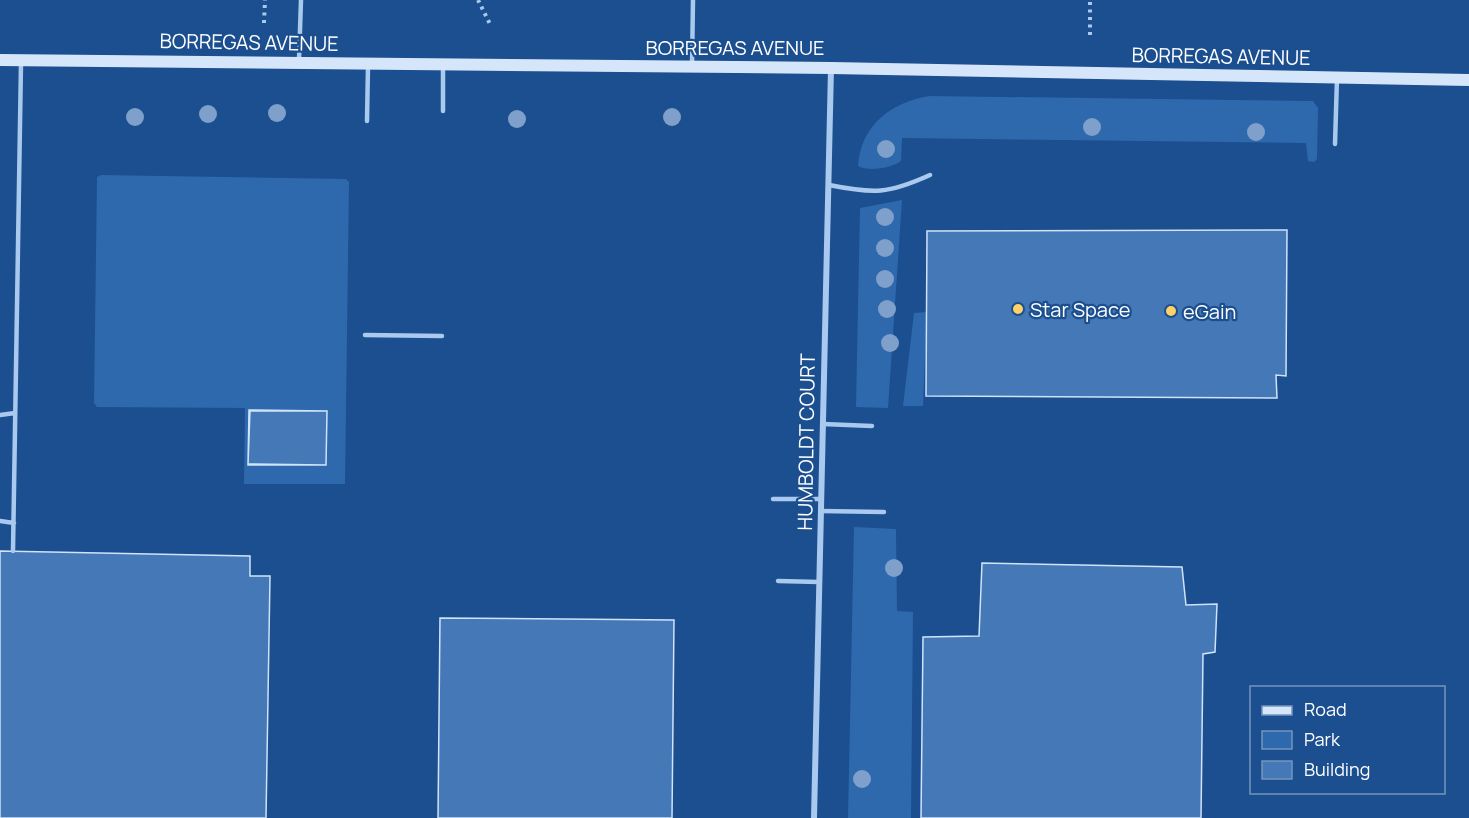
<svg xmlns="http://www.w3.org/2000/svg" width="1469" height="818" font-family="Manrope,sans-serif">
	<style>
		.green { fill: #2e69ad }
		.building { fill: #4478b7; stroke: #cfe3fa; stroke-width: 1.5 }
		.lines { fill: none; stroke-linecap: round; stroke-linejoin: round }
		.path { stroke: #a9c9ee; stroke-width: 4; stroke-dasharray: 3 4.5; stroke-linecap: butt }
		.lane { stroke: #a9c9ee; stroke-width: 4.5 }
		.street { stroke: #a9c9ee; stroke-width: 6 }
		.secondary { stroke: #d6e6fa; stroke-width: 12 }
		.tree { fill: #7ea0ca }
		.poi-dot { fill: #ffd166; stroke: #1b4f8f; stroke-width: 2 }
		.labels { text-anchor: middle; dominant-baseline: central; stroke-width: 4.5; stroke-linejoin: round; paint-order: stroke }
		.street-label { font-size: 20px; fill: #fff; stroke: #1b4f8f }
		.poi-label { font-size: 20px; fill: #fff; stroke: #1b4f8f; text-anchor: start }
	</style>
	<rect width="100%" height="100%" fill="#1b4f8f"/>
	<path class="green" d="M930,96L1313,101L1318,108L1317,159L1314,162L1308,161L1306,143L902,138L901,161C891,168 869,172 858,166C861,125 891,102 930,96Z
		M101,175L346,179L349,182L345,484H244L245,408L97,407L94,403L97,177Z
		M902,200L888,408L856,407L860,208Z
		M927,312L923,406H903L914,313Z
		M854,527L896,529L897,611L913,612L911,818H848Z"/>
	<path class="building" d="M1287,230L1286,376L1276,375L1277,398L926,396L927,231Z
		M249,410L327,411L326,465L248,464Z
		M250,411H327L326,465H248Z
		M0,551L250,556V576H270L266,818H0Z
		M982,563L1182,567L1186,605L1217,604L1215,652L1203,654L1201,818H921L923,637L979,636Z
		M440,618L674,620L672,818H438Z"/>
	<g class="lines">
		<path class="path" d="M478,0L491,26
			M264,23L265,0
			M1090,35V0"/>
		<path class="lane" d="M299,60L301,0
			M692,66L693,0
			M443,111V67
			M367,121L368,66
			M1335,144L1337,78
			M829,185C874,194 888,194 930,175
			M365,335L442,336
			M0,415L15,413
			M823,424L872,426
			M773,499H821
			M821,511L884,512
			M0,521L14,523
			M13,551L21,63
			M778,581L819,582"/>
		<path class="street" d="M814,818L831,68"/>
		<path class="secondary" d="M0,60L831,68L1469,80"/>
	</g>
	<g class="tree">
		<circle cx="277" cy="113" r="9"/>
		<circle cx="208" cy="114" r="9"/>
		<circle cx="135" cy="117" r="9"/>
		<circle cx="672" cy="117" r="9"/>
		<circle cx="517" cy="119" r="9"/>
		<circle cx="1092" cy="127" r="9"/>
		<circle cx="1256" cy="132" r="9"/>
		<circle cx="886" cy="149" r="9"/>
		<circle cx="885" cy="217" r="9"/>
		<circle cx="885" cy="248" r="9"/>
		<circle cx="885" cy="279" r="9"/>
		<circle cx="887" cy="309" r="9"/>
		<circle cx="890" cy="343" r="9"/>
		<circle cx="894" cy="568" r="9"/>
		<circle cx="862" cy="779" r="9"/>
	</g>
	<g class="poi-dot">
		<circle cx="1018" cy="309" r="6"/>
		<circle cx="1171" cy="311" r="6"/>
	</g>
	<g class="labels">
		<g class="street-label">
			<text transform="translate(249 42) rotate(1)">BORREGAS AVENUE</text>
			<text x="735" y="47">BORREGAS AVENUE</text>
			<text transform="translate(1221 56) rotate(1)">BORREGAS AVENUE</text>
			<text transform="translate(806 442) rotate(-89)">HUMBOLDT COURT</text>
		</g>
		<g class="poi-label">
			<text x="1030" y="309">Star Space</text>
			<text x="1183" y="311">eGain</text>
		</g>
	</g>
	<rect x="1250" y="686" width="195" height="108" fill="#1b4f8f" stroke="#7695bc" stroke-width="1.5"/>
	<rect x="1262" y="706" width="30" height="9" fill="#d6e6fa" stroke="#7695bc" stroke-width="1.5"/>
	<text x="1304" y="716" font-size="18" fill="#ffffff">Road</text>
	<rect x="1262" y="731" width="30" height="18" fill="#2e69ad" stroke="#7695bc" stroke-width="1.5"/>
	<text x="1304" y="746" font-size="18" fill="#ffffff">Park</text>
	<rect x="1262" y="761" width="30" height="18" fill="#4478b7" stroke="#7695bc" stroke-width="1.5"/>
	<text x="1304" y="776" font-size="18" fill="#ffffff">Building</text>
</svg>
